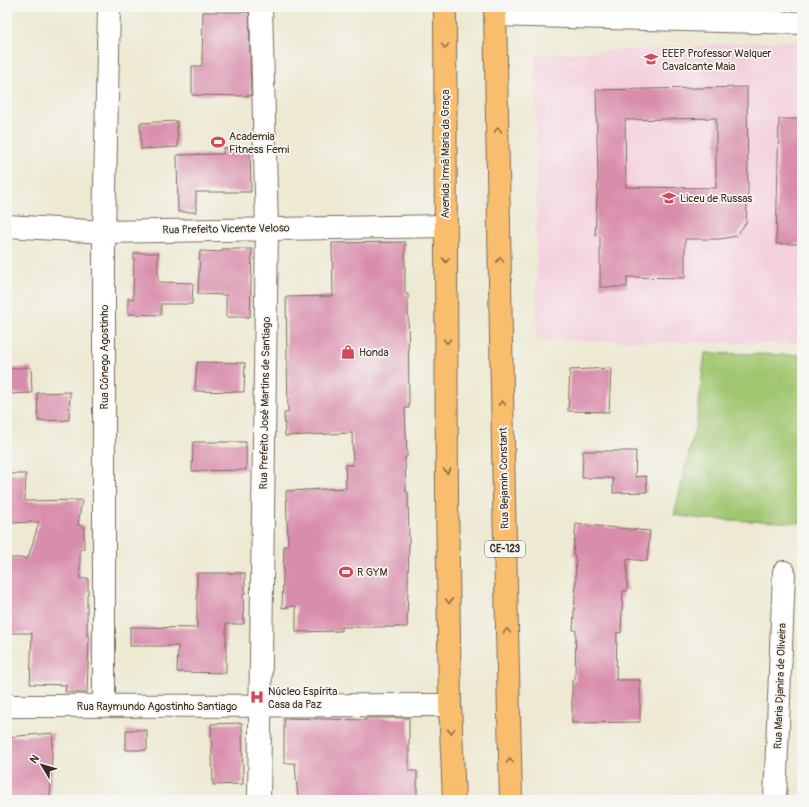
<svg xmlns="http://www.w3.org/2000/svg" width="809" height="807" font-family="Pangolin,sans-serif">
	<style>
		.built { fill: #f4cfdd }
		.green { fill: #a0c670; stroke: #6e7847 }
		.building { fill: #d98dac; fill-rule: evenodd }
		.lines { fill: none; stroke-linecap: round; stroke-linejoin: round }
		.minor-casing { stroke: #796d5d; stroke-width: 24 }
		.major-casing { stroke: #796d5d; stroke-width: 24 }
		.minor { stroke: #fff; stroke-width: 22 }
		.major { stroke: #f9be6d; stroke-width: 22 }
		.oneway { stroke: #906d42 }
		.labels { text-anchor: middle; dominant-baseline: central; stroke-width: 3.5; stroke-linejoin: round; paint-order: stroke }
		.shield { fill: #f6f6f2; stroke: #73675e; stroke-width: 1 }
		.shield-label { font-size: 10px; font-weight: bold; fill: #3b2a1e }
		.poi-label { font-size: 11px; fill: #3b2a1e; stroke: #f6f6f2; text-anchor: start }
		.street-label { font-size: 11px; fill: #3b2a1e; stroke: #f6f6f2 }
	</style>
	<rect width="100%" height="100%" fill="#f6f6f2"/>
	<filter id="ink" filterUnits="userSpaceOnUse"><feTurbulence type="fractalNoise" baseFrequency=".025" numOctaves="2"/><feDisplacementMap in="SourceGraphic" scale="8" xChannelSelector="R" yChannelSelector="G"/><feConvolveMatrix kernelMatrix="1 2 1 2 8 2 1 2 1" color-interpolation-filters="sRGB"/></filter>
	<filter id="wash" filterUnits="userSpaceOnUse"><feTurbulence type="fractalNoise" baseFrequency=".012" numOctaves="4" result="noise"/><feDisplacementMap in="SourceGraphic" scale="16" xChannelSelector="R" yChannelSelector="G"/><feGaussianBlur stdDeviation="0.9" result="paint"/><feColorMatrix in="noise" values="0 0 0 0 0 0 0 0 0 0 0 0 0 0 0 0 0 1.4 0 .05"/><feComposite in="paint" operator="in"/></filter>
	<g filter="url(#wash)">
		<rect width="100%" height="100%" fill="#ede9d3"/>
		<path class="built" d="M802,40V344L537,340L536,55Z"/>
		<path class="green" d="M705,353L802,355V523L702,519L674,515L697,419Z"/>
		<g id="blocks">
			<path class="building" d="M203,12H249L251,96L192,95V66H202Z
				M747,87L748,188L746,223L736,236L720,239H685V278L627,277V287H600V237L595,234L598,179L596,90ZM716,118V188L626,187L625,120Z
				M779,119H802V244H776Z
				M177,121L178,147L141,149L140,123Z
				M250,147L251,192H196V212H178L177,155L223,154V148Z
				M405,242V294H408L409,408H405L407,457H405L406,492H408L409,540L407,627H341V631L296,632V606L282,608L284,546H288L286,491L346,488L345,465H353L352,433L285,436L284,413H288L286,297L333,296L332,243Z
				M222,249H252L250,317H226V295L198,294L200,251L222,252Z
				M134,253H158V282L193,283L192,304H161V315L128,314V298L133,299Z
				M197,362L245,363L244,392L195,391Z
				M31,367L32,393L7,394V369Z
				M611,368L609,412L568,411L570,370Z
				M70,392L69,420L38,421L37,393Z
				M193,442H246V470L192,471Z
				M583,451H636L635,477L646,476L647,492L613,493V478H582Z
				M7,474H26L25,501L82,500L78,525L84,526V549H80V579L88,578V594H87V636H89L87,693L65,692L66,685L30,684L32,633H7V558H28L39,522L7,523Z
				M576,524L650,531L647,561L627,559V591H623L621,633L617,632L616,680H640V722L572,723V680H575L576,630H573L576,579L575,555H573Z
				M197,573H245V594H243L244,624H226V673L177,672L178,646H130V627L197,628Z
				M284,718L366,720V718H409V771H417V800H298L295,763H284Z
				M242,723L243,784L213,785L211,724Z
				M126,730H147V750H126Z
				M53,733L50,800H7V737Z"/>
		</g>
	</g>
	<g filter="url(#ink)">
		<use href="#blocks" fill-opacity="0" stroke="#796d5d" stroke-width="1"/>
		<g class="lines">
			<defs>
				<path id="minor" d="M496,15L802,23
					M7,226L104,232L445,226
					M7,706L450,705
					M104,706V232L109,7
					M259,800L267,228L261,7
					M775,800L784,572"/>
				<path id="major" d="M445,7L447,497L450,705L454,800
					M495,7L504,500L511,800"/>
			</defs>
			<use href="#minor" class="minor-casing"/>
			<use href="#major" class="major-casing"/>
			<use href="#minor" class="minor"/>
			<use href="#major" class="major"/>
		</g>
		<defs><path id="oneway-chevron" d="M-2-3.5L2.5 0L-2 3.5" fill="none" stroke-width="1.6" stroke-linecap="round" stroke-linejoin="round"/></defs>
		<g class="oneway">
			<use href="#oneway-chevron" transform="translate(445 46) rotate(90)"/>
			<use href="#oneway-chevron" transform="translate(498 130) rotate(-91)"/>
			<use href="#oneway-chevron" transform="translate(446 260) rotate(88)"/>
			<use href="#oneway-chevron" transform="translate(500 260) rotate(-91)"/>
			<use href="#oneway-chevron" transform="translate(447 341) rotate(90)"/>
			<use href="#oneway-chevron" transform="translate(502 403) rotate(-91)"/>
			<use href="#oneway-chevron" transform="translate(447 471) rotate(90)"/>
			<use href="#oneway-chevron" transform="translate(449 601) rotate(89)"/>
			<use href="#oneway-chevron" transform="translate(507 631) rotate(-91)"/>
			<use href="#oneway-chevron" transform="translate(451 731) rotate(88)"/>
			<use href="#oneway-chevron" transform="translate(510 761) rotate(-91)"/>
		</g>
	</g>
	<defs>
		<symbol id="school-bare" viewBox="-9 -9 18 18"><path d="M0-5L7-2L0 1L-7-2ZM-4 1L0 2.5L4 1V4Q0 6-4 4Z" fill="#d1495b" stroke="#f6f6f2" stroke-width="2.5" paint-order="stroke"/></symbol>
		<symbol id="stadium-bare" viewBox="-9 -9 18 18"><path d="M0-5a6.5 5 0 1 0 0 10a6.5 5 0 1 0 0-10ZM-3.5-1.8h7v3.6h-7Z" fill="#d1495b" stroke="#f6f6f2" stroke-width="2.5" paint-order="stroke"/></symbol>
		<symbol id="shop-bare" viewBox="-9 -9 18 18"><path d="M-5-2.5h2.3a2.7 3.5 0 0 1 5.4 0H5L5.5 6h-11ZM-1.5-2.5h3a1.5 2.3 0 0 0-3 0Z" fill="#d1495b" stroke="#f6f6f2" stroke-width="2.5" paint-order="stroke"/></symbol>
		<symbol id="hospital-bare" viewBox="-9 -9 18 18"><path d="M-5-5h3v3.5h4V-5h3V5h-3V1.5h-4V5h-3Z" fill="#d1495b" stroke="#f6f6f2" stroke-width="2.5" paint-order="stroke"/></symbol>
	</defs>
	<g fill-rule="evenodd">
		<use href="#school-bare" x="641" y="49" width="20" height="20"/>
		<use href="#stadium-bare" x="208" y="132" width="20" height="20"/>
		<use href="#school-bare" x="659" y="188" width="20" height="20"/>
		<use href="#shop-bare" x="338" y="342" width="20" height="20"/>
		<use href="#stadium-bare" x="336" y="562" width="20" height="20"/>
		<use href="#hospital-bare" x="247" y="687" width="20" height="20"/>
	</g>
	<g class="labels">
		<rect class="shield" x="485" y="541" width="40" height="16" rx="3"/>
		<g class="shield-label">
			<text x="505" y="549">CE-123</text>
		</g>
		<g class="poi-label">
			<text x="662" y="53">EEEP Professor Walquer<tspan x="662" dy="13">Cavalcante Maia</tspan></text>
			<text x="229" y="136">Academia<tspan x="229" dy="13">Fitness Femi</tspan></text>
			<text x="680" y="198">Liceu de Russas</text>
			<text x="359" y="352">Honda</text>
			<text x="357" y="572">R GYM</text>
			<text x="268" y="691">Núcleo Espírita<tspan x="268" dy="13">Casa da Paz</tspan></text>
		</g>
		<g class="street-label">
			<text transform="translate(445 154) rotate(-90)">Avenida Irmã Maria da Graça</text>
			<text transform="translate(226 229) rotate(-1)">Rua Prefeito Vicente Veloso</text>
			<text transform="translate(104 357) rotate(-90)">Rua Cônego Agostinho</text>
			<text transform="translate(265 403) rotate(-89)">Rua Prefeito José Martins de Santiago</text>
			<text transform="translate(504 478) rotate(-91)">Rua Bejamin Constant</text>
			<text transform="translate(780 686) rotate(-88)">Rua Maria Djanira de Oliveira</text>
			<text x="157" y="706">Rua Raymundo Agostinho Santiago</text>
		</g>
	</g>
	<rect width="809" height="807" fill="none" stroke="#f6f6f2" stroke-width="24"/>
	<g transform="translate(42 765) rotate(308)" stroke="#f6f6f2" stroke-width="3" paint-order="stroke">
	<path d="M0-3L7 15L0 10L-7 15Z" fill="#3b2a1e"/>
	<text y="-6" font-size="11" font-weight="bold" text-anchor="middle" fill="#3b2a1e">N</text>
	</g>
</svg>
